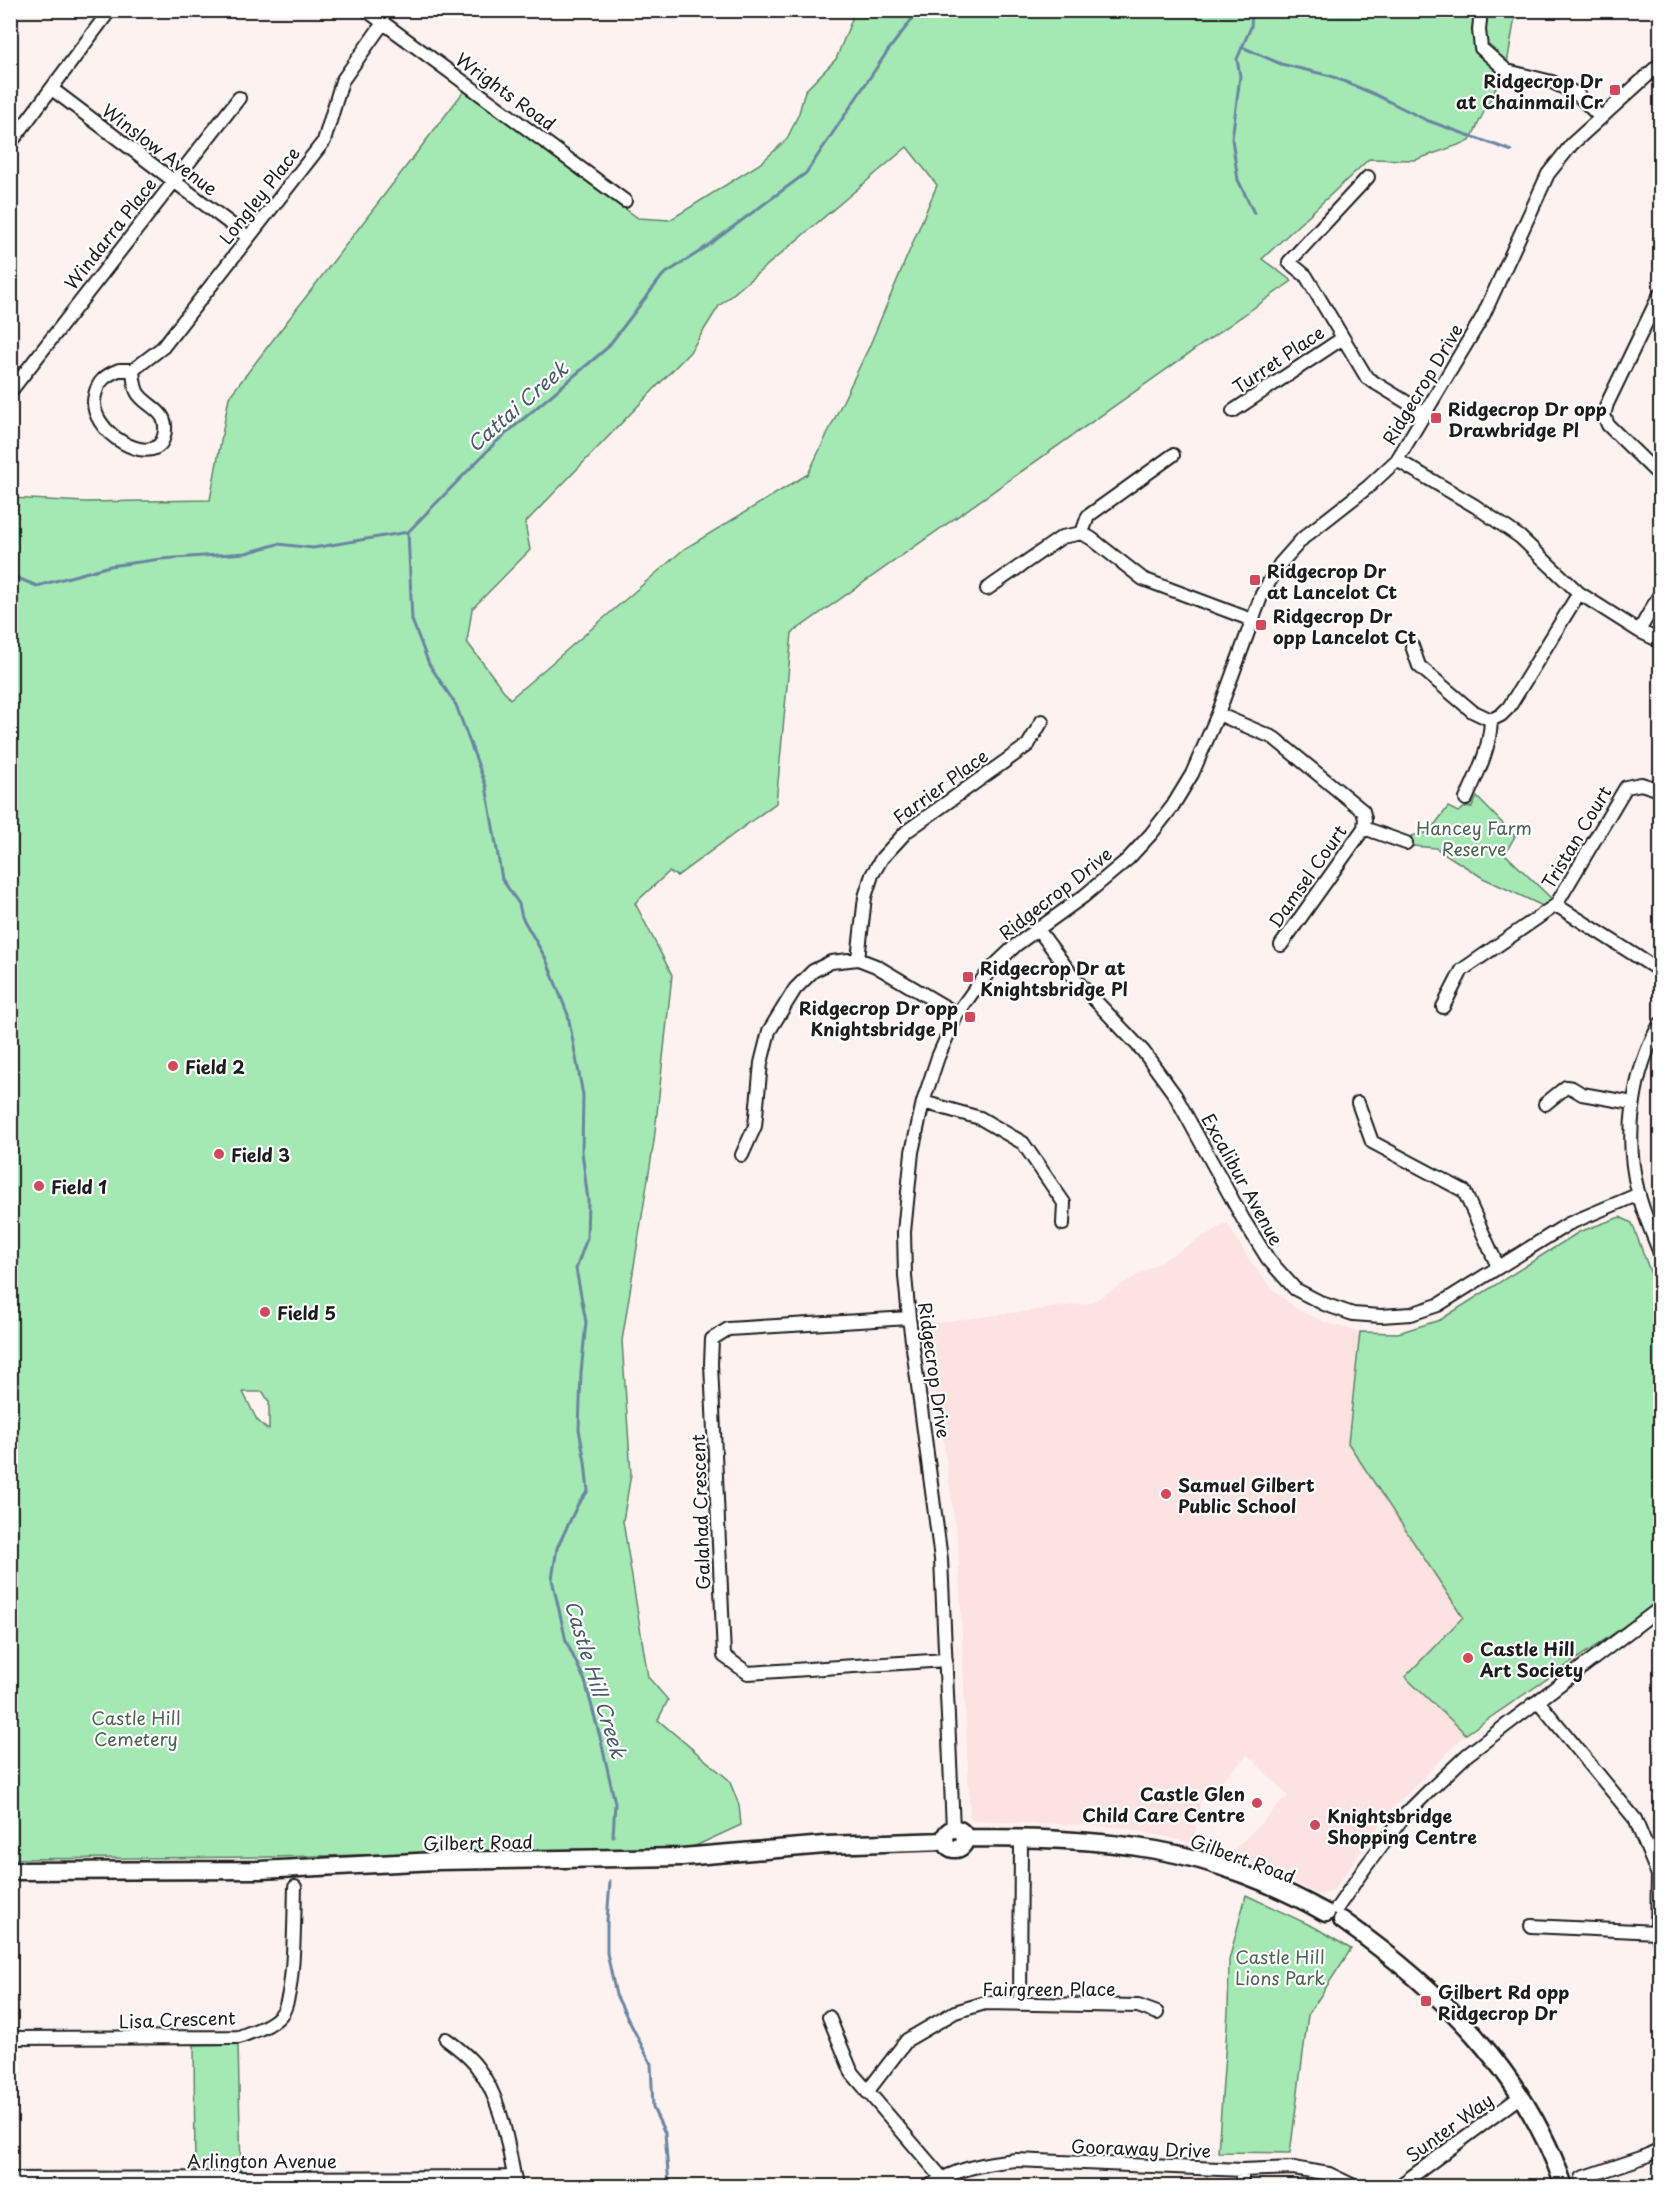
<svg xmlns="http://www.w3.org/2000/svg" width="1671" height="2197" font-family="'Playpen Sans',sans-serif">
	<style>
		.built { fill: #fce2e1 }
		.green { fill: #a4e8b4; stroke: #608268; stroke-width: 1.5; fill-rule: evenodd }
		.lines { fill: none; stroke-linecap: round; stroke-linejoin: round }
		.stream { stroke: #6986a1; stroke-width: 3 }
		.minor-casing { stroke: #1c1c1c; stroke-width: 16 }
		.major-casing { stroke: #1c1c1c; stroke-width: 21 }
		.minor { stroke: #fff; stroke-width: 12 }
		.major { stroke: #fff; stroke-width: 16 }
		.poi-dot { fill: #d1495b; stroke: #fff; stroke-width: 2 }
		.labels { text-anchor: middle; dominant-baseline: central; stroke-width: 4.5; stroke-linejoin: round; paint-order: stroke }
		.poi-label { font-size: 18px; font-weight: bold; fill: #1c1c1c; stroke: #fff; text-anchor: start }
		.street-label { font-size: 18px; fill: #1c1c1c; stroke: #fff }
		.park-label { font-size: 18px; fill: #4c6351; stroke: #fff }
		.water-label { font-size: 20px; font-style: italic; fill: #495a69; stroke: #fff }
	</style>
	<rect width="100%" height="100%" fill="#fef2f1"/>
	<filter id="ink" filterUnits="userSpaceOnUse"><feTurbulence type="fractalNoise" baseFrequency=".0167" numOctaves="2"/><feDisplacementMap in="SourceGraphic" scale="12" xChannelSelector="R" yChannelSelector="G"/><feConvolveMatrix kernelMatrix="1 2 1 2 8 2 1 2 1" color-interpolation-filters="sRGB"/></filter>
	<g filter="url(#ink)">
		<path class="built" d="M1227,1223L1252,1264L1272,1288L1295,1308L1324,1322L1360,1332L1348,1443L1463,1617L1405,1677L1466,1734L1388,1813L1333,1890L1319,1895L1270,1870L1230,1854L1288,1796L1248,1755L1201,1801L1193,1843L1126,1828L1102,1826L970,1821L958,1545L927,1324L1090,1303Z"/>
		<path class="green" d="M850,11H1516L1507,64L1470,141L1415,160L1369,159L1262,259L1292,281L792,633L776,803L677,876L669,872L635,903L672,975L654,1141L622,1341L631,1474L623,1521L648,1677L668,1700L658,1720L729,1780L739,1805L741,1825L691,1848L269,1857L11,1859V498L85,502L210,500L229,397L464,91L638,218L670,220L761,163L787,139L799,113L805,91L836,59L852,19ZM907,147L937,185L869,347L808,474L684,549L510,699L467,642L472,609L530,550L525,523L690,352L719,306ZM243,1392H263L269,1402V1429H267L257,1420Z
			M1477,797L1515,836L1505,854L1553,900L1545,907L1483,878L1436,848L1413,846L1411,836L1429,832L1448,807L1458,812L1464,808L1472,807Z
			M1620,1217L1632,1223L1660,1298V1602L1466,1734L1405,1677L1463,1617L1348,1443L1360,1332L1398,1333L1440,1320L1579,1232Z
			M1246,1895L1316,1928L1351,1949L1308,2015L1290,2153L1218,2152L1228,2012L1229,1960Z
			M238,2044L241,2172H195L194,2045Z"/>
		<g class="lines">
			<path class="stream" d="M1252,10L1251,27L1237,59L1240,76L1232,139L1238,180L1254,213
				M1242,47L1281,64L1331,76L1374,94L1426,120L1512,151
				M408,532L412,620L429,664L456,705L486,786L502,879L519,904L522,917L546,959L568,1015L583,1095L582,1151L588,1201L587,1238L576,1269L586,1322L581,1373L579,1429L585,1462L588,1491L578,1504L557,1548L552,1579L566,1641L585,1681L601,1741L615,1803L613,1836
				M10,575L37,586L110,566L161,559L246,553L278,544L313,548L408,532L496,442L607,348L663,275L699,252L806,173L887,52L919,10
				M610,1881L607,1921V1953L616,1995L651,2064L653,2108L665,2133L669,2186"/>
			<defs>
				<path id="minor" d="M366,10L625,201
					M1481,10L1479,30L1481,48L1507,71L1552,82L1577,94L1601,118
					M52,89L248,237
					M10,144L110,10
					M1368,177L1289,262L1306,276L1367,378L1426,414
					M1660,294L1607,404L1604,415L1608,425L1660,476
					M119,370H133C134,379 134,390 140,396C151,409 170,412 164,436C156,471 85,432 95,395C98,381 106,375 119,370Z
					M133,370L163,347L324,141L342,81L383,23
					M10,392L239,98
					M1233,411L1343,338
					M1397,460L1475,506L1520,537L1579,593L1639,631L1660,641
					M1082,533L1092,539L1143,579L1252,620
					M987,589L1062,537L1082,533L1088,516L1173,455
					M1639,631L1660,594
					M1412,646L1419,666L1472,711L1491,720L1501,715L1509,707L1579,593
					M1218,714L1274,738L1363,811L1365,819L1364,828L1281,945
					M1466,799C1478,772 1490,749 1491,720
					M1364,828L1406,843
					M1556,905L1660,971
					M1037,928L1075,979L1143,1051L1175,1095L1243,1219L1268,1259L1295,1289L1324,1304L1353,1314L1381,1316L1411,1314L1438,1305L1568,1224L1639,1194
					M858,959L865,897L872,875L882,858L907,831L1028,745L1042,721
					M1443,1007L1462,970L1556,905L1626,787L1641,784L1660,790
					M1660,1024C1632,1073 1624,1138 1638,1192C1643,1212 1652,1233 1660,1253
					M923,1102L980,1118L1023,1143L1064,1203L1063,1224
					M1358,1103L1372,1142L1464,1191L1498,1267
					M1545,1104L1566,1087L1572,1088L1582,1094L1633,1103
					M742,1155L755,1126L761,1063L769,1031L795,989L813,971L831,962L858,959L876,966L957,1014
					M909,1318L728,1329L712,1339L711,1364L724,1656L748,1673L946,1660
					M1538,1701L1635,1819L1658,1875L1657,1932L1660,1944
					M953,1829L941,1559L909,1318L905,1276L904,1232L912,1152L923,1102L938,1057L957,1014L977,986L996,964L1016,945L1084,896L1128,859L1151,834L1172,807L1192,774L1218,714L1262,594L1280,564L1303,538L1368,487L1397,460L1483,316L1548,174L1572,144L1660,64
					M1337,1908L1366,1866L1404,1816L1429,1791L1467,1755L1660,1608
					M1531,1926L1657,1932
					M1020,2004L1021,1839
					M829,2017L852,2073L942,2178
					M10,2038L239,2037C253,2031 274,2026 283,2012C295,1991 294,1914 295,1887
					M446,2039C457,2047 469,2056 477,2067C503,2100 508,2147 516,2186
					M867,2092L907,2040L955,2012L985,2003L1138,2006L1157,2013
					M1582,2178L1644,2157L1660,2149
					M10,2179L514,2177
					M929,2186C956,2169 984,2163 1016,2160L1242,2170L1293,2168L1329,2174L1354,2186
					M1242,2186V2170
					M1399,2186L1521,2096"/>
				<path id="major" d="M945 1839a10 10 0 1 1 20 0a10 10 0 1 1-20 0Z
					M965,1838C1028,1838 1093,1839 1156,1850C1214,1860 1275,1884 1326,1913
					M10,1871L260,1870L436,1861L682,1857L825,1845L945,1841
					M1342,1920C1439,1989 1525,2071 1564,2186"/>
			</defs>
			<use href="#minor" class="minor-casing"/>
			<use href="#major" class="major-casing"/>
			<use href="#minor" class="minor"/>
			<use href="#major" class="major"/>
		</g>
	</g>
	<g class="poi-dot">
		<rect x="1609" y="84" width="12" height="12" rx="3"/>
		<rect x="1430" y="412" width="12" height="12" rx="3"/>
		<rect x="1249" y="574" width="12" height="12" rx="3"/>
		<rect x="1255" y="619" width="12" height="12" rx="3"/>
		<rect x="962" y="971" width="12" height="12" rx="3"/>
		<rect x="964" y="1011" width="12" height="12" rx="3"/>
		<circle cx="173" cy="1066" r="6"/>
		<circle cx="219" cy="1154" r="6"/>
		<circle cx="39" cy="1186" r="6"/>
		<circle cx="265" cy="1312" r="6"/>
		<circle cx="1166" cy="1494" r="6"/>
		<circle cx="1468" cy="1658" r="6"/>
		<circle cx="1257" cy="1803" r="6"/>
		<circle cx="1315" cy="1825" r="6"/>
		<rect x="1420" y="1995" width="12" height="12" rx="3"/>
	</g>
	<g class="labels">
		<g class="poi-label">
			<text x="1603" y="80" text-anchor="end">Ridgecrop Dr<tspan x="1603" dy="21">at Chainmail Cr</tspan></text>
			<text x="1448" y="408">Ridgecrop Dr opp<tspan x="1448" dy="21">Drawbridge Pl</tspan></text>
			<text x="1267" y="570">Ridgecrop Dr<tspan x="1267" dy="21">at Lancelot Ct</tspan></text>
			<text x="1273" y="615">Ridgecrop Dr<tspan x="1273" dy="21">opp Lancelot Ct</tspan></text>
			<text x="980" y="967">Ridgecrop Dr at<tspan x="980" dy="21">Knightsbridge Pl</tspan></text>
			<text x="958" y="1007" text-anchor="end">Ridgecrop Dr opp<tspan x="958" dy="21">Knightsbridge Pl</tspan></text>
			<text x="185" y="1066">Field 2</text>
			<text x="231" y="1154">Field 3</text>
			<text x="51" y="1186">Field 1</text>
			<text x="277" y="1312">Field 5</text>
			<text x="1178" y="1484">Samuel Gilbert<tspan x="1178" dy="21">Public School</tspan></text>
			<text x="1480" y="1648">Castle Hill<tspan x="1480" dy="21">Art Society</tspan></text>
			<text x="1245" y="1793" text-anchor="end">Castle Glen<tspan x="1245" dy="21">Child Care Centre</tspan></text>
			<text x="1327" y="1815">Knightsbridge<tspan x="1327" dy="21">Shopping Centre</tspan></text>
			<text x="1438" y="1991">Gilbert Rd opp<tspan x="1438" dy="21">Ridgecrop Dr</tspan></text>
		</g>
		<g class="street-label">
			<text transform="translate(506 91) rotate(36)">Wrights Road</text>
			<text transform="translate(160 149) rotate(37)">Winslow Avenue</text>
			<text transform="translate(259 195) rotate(-52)">Longley Place</text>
			<text transform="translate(110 233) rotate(-52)">Windarra Place</text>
			<text transform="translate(1278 359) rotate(-34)">Turret Place</text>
			<text transform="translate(1422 384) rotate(-59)">Ridgecrop Drive</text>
			<text transform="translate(940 786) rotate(-36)">Farrier Place</text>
			<text transform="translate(1576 837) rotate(-59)">Tristan Court</text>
			<text transform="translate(1307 876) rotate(-55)">Damsel Court</text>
			<text transform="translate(1055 893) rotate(-38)">Ridgecrop Drive</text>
			<text transform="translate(1243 1179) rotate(61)">Excalibur Avenue</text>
			<text transform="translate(935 1370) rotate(82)">Ridgecrop Drive</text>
			<text transform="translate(700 1512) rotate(-92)">Galahad Crescent</text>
			<text transform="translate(478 1842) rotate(-1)">Gilbert Road</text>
			<text transform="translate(1243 1858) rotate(20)">Gilbert Road</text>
			<text x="1049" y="1988">Fairgreen Place</text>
			<text transform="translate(177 2019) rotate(-2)">Lisa Crescent</text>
			<text transform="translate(1449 2127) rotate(-36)">Sunter Way</text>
			<text transform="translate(1141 2148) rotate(2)">Gooraway Drive</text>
			<text x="262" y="2160">Arlington Avenue</text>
		</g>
		<g class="park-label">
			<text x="1474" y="827">Hancey Farm<tspan x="1474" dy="21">Reserve</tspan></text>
			<text x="136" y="1717">Castle Hill<tspan x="136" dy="21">Cemetery</tspan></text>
			<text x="1280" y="1956">Castle Hill<tspan x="1280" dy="21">Lions Park</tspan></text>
		</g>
		<g class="water-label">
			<text transform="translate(517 406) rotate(-41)">Cattai Creek</text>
			<text transform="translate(596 1679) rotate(73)">Castle Hill Creek</text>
		</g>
	</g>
	<rect width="1671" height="2197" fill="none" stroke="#fff" stroke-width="36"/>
	<rect x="18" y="18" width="1635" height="2161" fill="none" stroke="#1c1c1c" stroke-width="2" filter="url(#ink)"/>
</svg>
